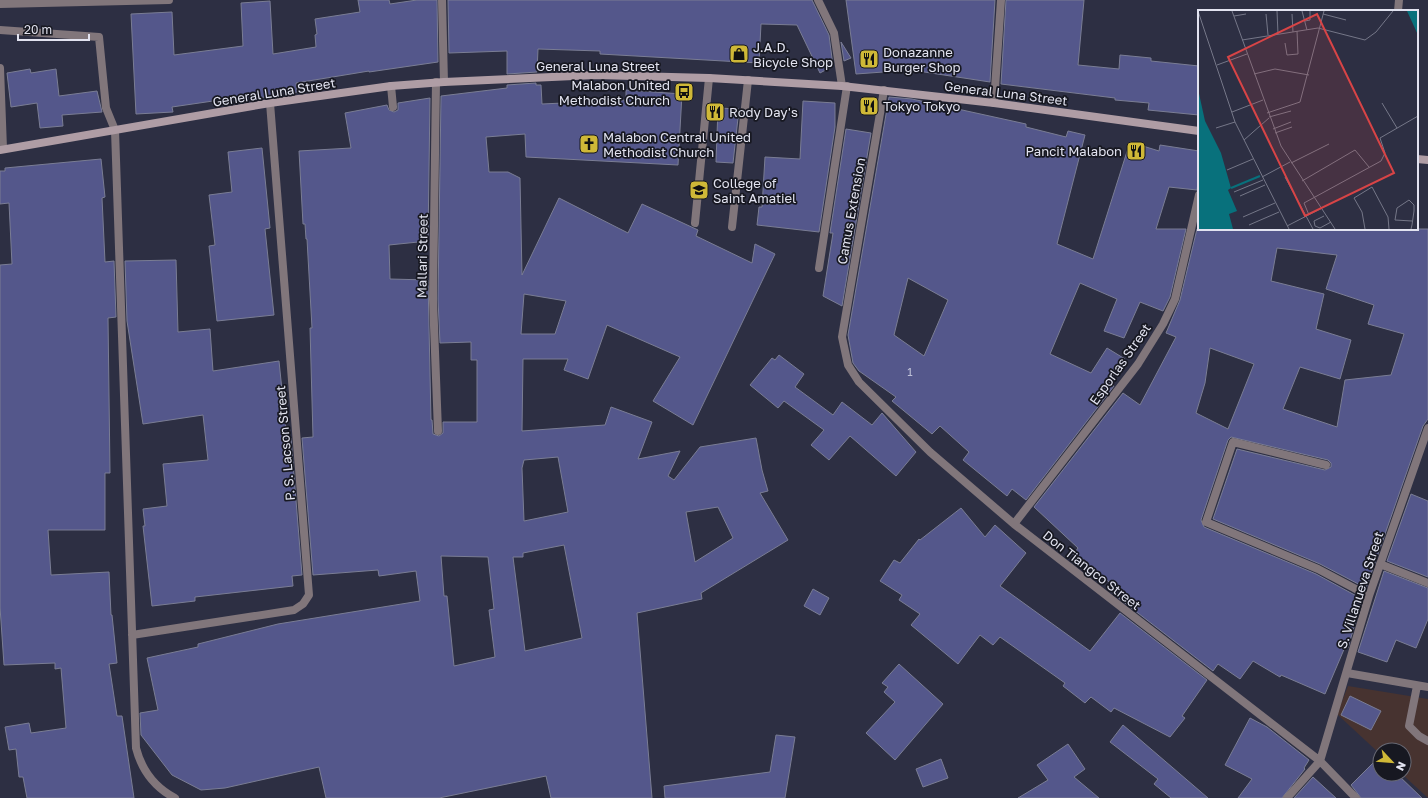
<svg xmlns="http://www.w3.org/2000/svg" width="1428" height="798" font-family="'Golos Text',sans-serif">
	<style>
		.education { fill: #473330 }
		.building { fill: #54578b; stroke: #7a7d94; fill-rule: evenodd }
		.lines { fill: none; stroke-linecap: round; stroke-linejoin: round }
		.service { stroke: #81767b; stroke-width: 8 }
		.pedestrian { stroke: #81767b; stroke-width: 8 }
		.minor { stroke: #81767b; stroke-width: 8 }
		.secondary { stroke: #af9da5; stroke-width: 8 }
		.labels { text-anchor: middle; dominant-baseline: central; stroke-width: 3.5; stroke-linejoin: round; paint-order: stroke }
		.number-label { font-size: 11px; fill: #bec0d7 }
		.poi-label { font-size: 13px; fill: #e2e3f0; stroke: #171821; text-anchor: start }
		.street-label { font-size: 13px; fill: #e2e3f0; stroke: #171821 }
		.inset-river { fill: none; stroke: #08717c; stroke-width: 2 }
		.inset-road { fill: none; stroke: #757788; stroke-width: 1 }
		.view { fill: #d84446; fill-opacity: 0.15; stroke: #d84446; stroke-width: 2 }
		.inset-edge { fill: none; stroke: #e2e3f0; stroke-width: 2 }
	</style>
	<rect width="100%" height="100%" fill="#2d2f43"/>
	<path class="education" d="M1348,686L1428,699V798L1402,774H1404V750H1380V754L1337,714Z"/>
	<path class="building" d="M358,0H389L390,4L417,0H437L438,62L369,72V71L296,83L297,92L213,105V101L172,107L173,112L136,114L131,14L172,12L174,55L243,46L241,3L270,1L273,54L316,47L315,35L317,34L315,19L360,12Z
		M448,0H812L829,35L833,66L820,73L797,25L761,24L759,63L600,54V51L538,49L537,72L507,74V51L449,53Z
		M846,0H995L990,82L898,68L897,71L856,74Z
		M1006,0H1084L1078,65L1119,69L1120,55L1151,58V61L1199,66V115L1148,110L1149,103L1115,100V98L1001,84Z
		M841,42L851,58L844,61Z
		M30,69L31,73L56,69L59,96L97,91L102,112L62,115L63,126L40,128L37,103L11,107L7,73Z
		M536,83V85H541L542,104L626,100V90L682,94L678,165L526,157L525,134L486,137L489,172H508L520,178L522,275L559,198L628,233L642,204L698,230L696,236L752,263L755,244L775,254L693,425L653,401L680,357L607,325L588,379L564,370L568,359H523L522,431L605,425L611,407L652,422L638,459L680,451L668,476L674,480L700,447L756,438L762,470L768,491L760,493L788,540L701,593L702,599L637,613L652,798H551L546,776L439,798H326L319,767L225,788L201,790L172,775L141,735L140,713L158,710L147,658L198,647V644L278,624L420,601L416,571L379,576L378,570L313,575L302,438L313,437L310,328H312L307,239H306L305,224H303L299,151L351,148L345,113L387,105L389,110L394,112L398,110V103L430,98L428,241L389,245L390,279L428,280L431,420H432L433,434L439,436L443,433V422H477V360H471V342L440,343L438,299L441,96L507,88V85ZM524,294L566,301L555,334H521ZM558,457L568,512L524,521L522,468L524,460ZM718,507L733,538L695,562L686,512ZM564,545L582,638L525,651L513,557H523V553ZM441,556L488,557L494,609L489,610L495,657L454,666L447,596H444Z
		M889,97L912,99L1026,124V127L1066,137L1068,131L1085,135L1057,244L1093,259L1130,142L1159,151L1160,145L1199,151V175L1197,190L1169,187L1156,229H1186L1170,297L1163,311L1140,302L1124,338L1104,331L1117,299L1080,283L1050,354L1091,373L1107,348L1125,359L1109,383L1114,386L1026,500L1012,489L1007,496L963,460L969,452L940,426L932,434L892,401L896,397L859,371L853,363L848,335ZM908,278L948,300L924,356L894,335Z
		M803,101L835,103V127L819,232L757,225L759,207H762L765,157L800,159Z
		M718,108L739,109L733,163L716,162Z
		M846,129L871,133L842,306L823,296L833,233H830Z
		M262,148L270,228L265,229L274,315L217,321L209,246L215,245L209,195L232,192L228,152Z
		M101,159L105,197L102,198L105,262L114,261L116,317L108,318L110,473H105V530H48L51,575L109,572L111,615H112L117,663L109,664L117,716H122L134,798H27L23,777H19L16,749L9,750L5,727L29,723L31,733L66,728L61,668L55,669V663L4,665L0,607V265L12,264L9,203L0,204V171H5V168Z
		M1197,229H1428V419L1423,426L1366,588L1320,564L1213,519L1237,449L1325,470L1331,467V463L1328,460L1231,437L1228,440L1201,520L1204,527L1316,574L1362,599L1348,648L1345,647L1325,694L1281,675L1280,677L1253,661L1240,679L1218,664L1213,671L1112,593L1116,587L1073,555L1078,548L1034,507L1123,393L1140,405L1176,337L1166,333L1180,300ZM1277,248L1337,255L1326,289L1374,305L1368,324L1404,334L1391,375L1345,380L1337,427L1283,409L1300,367L1340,379L1351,340L1316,329L1324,294L1271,281ZM1210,348L1254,364L1228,429L1196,413L1205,383Z
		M176,260L178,332L210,329L213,371L279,361L287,439L291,438L302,575L292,576L293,586L195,597V601L152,606L143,526H145L143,509L167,506L163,464L208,460L203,415L143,424L127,321L125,261Z
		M779,355L804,374L795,387L833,415L842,402L872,425L882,413L916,452L896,476L850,436L829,460L811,445L824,430L784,401L778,408L750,385L772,358L775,360Z
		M1411,494L1428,501V577L1387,561Z
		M961,508L985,537L995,525L1026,553L1000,586L1090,651L1120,613L1207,680L1182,716L1185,718L1170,737L1114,708L1111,712L1091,697L1085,703L1063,686L1065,683L1000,637L993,645L980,635L958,664L911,625L920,614L899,600L902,595L880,581L894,560L900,563L919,539L920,540Z
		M1384,571L1428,588V619L1416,648L1396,640L1387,662L1358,652Z
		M813,589L829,598L820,615L804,606Z
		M899,664L943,704L895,760L866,733L895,702L884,692L888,687L882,683Z
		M1350,696L1381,711L1371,730L1341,715Z
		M1250,718L1267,727L1309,760L1304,768L1305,769L1282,798H1238L1252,779L1225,765Z
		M1123,725L1208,798H1171L1154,784L1158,779L1110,742Z
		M776,735L795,737L785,798H665L664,786L770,772Z
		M1068,744L1085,769L1074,777L1099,798H1018L1048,780L1037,765Z
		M1380,756V774H1397L1422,798H1361L1351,785Z
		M941,759L948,778L923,787L916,769Z
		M1313,777L1336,798H1294Z"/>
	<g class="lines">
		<path class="service" d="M0,30L99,37L106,108L115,130
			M391,86L393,107
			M695,223L709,78
			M732,227L748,80
			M819,268L847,86
			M1347,673L1428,687
			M1417,686L1409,726L1419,736L1428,741"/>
		<path class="pedestrian" d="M442,0L444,82
			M436,82L433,299L438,431"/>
		<path class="minor" d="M818,0L834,33L842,86
			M0,4L169,0
			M1398,11L1399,0
			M0,68L3,149
			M884,90L842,337L848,365L859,382L930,452L1014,524L1320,761L1356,798
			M994,103L1001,0
			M115,130L136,748C142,771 154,787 175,798
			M1326,465L1233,442L1206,522L1318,569L1369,596
			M1014,524L1138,364L1163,324L1175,299L1199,195
			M1380,564L1428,583
			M132,635L294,610L303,604L309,595L270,103
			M1287,798L1320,761L1369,596L1428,428"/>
		<path class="secondary" d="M0,150L270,103L391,86L444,82L596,75L709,78L842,86L994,103L1199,131
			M1417,159L1428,160"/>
	</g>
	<defs>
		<symbol id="shop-square" viewBox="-11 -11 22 22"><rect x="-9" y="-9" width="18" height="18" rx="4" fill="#cfb837" stroke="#171821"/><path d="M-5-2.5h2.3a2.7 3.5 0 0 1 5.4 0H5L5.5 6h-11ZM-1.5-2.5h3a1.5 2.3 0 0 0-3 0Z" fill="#111"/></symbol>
		<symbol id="restaurant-square" viewBox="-11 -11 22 22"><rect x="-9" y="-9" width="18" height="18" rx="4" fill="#cfb837" stroke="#171821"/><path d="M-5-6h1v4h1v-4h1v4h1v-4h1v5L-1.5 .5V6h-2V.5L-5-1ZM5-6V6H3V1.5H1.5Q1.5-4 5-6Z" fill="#111"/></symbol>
		<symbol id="bus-square" viewBox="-11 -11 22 22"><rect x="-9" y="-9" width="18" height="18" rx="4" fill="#cfb837" stroke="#171821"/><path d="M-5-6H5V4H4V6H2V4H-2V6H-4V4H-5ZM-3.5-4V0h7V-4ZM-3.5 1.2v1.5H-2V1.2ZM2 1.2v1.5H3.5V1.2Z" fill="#111"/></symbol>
		<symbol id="church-square" viewBox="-11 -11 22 22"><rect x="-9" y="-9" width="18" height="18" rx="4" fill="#cfb837" stroke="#171821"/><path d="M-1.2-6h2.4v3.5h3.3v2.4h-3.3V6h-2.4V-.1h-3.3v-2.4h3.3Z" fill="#111"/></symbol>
		<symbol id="university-square" viewBox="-11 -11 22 22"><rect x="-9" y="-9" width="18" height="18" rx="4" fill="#cfb837" stroke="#171821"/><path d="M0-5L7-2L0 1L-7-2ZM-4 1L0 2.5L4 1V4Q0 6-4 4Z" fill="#111"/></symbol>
	</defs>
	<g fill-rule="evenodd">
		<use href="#shop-square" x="728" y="43" width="22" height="22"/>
		<use href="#restaurant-square" x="858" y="48" width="22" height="22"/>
		<use href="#bus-square" x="673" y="81" width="22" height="22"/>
		<use href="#restaurant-square" x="858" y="95" width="22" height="22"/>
		<use href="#restaurant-square" x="704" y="101" width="22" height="22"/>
		<use href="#church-square" x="578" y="133" width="22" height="22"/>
		<use href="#restaurant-square" x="1125" y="140" width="22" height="22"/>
		<use href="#university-square" x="688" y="179" width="22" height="22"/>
	</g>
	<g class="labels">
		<g class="number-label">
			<text x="910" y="371">1</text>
		</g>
		<g class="poi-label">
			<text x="753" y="47">J.A.D.<tspan x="753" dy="15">Bicycle Shop</tspan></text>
			<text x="883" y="52">Donazanne<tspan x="883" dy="15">Burger Shop</tspan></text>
			<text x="670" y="85" text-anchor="end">Malabon United<tspan x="670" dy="15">Methodist Church</tspan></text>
			<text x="883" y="106">Tokyo Tokyo</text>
			<text x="729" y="112">Rody Day's</text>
			<text x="603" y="137">Malabon Central United<tspan x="603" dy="15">Methodist Church</tspan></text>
			<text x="1122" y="151" text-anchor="end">Pancit Malabon</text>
			<text x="713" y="183">College of<tspan x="713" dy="15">Saint Amatiel</tspan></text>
		</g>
		<g class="street-label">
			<text x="598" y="66">General Luna Street</text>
			<text transform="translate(274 92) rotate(-9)">General Luna Street</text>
			<text transform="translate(1006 93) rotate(7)">General Luna Street</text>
			<text transform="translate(851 211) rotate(-80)">Camus Extension</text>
			<text transform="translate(422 256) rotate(-89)">Mallari Street</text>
			<text transform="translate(1120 364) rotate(-55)">Esporlas Street</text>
			<text transform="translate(285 443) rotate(-95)">P. S. Lacson Street</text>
			<text transform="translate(1092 570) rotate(38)">Don Tiangco Street</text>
			<text transform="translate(1360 590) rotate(-72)">S. Villanueva Street</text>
		</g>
	</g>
	<g transform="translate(1198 10)">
		<rect width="220" height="220" fill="#2d2f43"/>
		<path d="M209,1H220V25ZM0,79L7,111L23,143L33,178L30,180L39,201L31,204L35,219H0Z" fill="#08717c"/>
		<path class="inset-river" d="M33,178L62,166"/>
		<path class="inset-road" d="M0,1L37,112L91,219M34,1L83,136L137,219M79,1L80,24M104,1L109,20M68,4L70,25M94,4L95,22M125,4L148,10M36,6L48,4M107,11L112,10V1M44,30L120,18L167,30L178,22L195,1M87,33L89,45L100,44L99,21M19,55L49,44M56,64L77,59L111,65M184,93L199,118M34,102L65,90M69,103L102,92L126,1M71,107L93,101M18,118L37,112M75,119L93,112M77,123L94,117M46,130L71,108M93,153L131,134M29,160L55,149M64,167L92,152M87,167L115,219M104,171L157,140L171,157M36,182L65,170M42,186L67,175M111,205L106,193L183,151L187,143L182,128L220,106M126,206L116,211L117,216L122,218L133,212M45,207L77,193M51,215L81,202M89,216L124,198M167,219L164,202L156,188L174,177L190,207L191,219M213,219L214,215L216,201V195L211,190L199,198L197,210L214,211"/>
		<path class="view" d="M119,4L196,163L107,206L30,47Z"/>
		<rect width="220" height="220" class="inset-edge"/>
	</g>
	<g transform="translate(1392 762) rotate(116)"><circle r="19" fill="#171821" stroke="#686974"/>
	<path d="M0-3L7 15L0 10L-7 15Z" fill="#cfb837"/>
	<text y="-6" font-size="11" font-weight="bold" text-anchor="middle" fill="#e2e3f0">N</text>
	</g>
	<path d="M18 34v6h71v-6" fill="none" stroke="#e2e3f0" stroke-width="2"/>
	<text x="24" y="34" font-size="12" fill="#e2e3f0" stroke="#171821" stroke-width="3" paint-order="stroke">20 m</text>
</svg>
